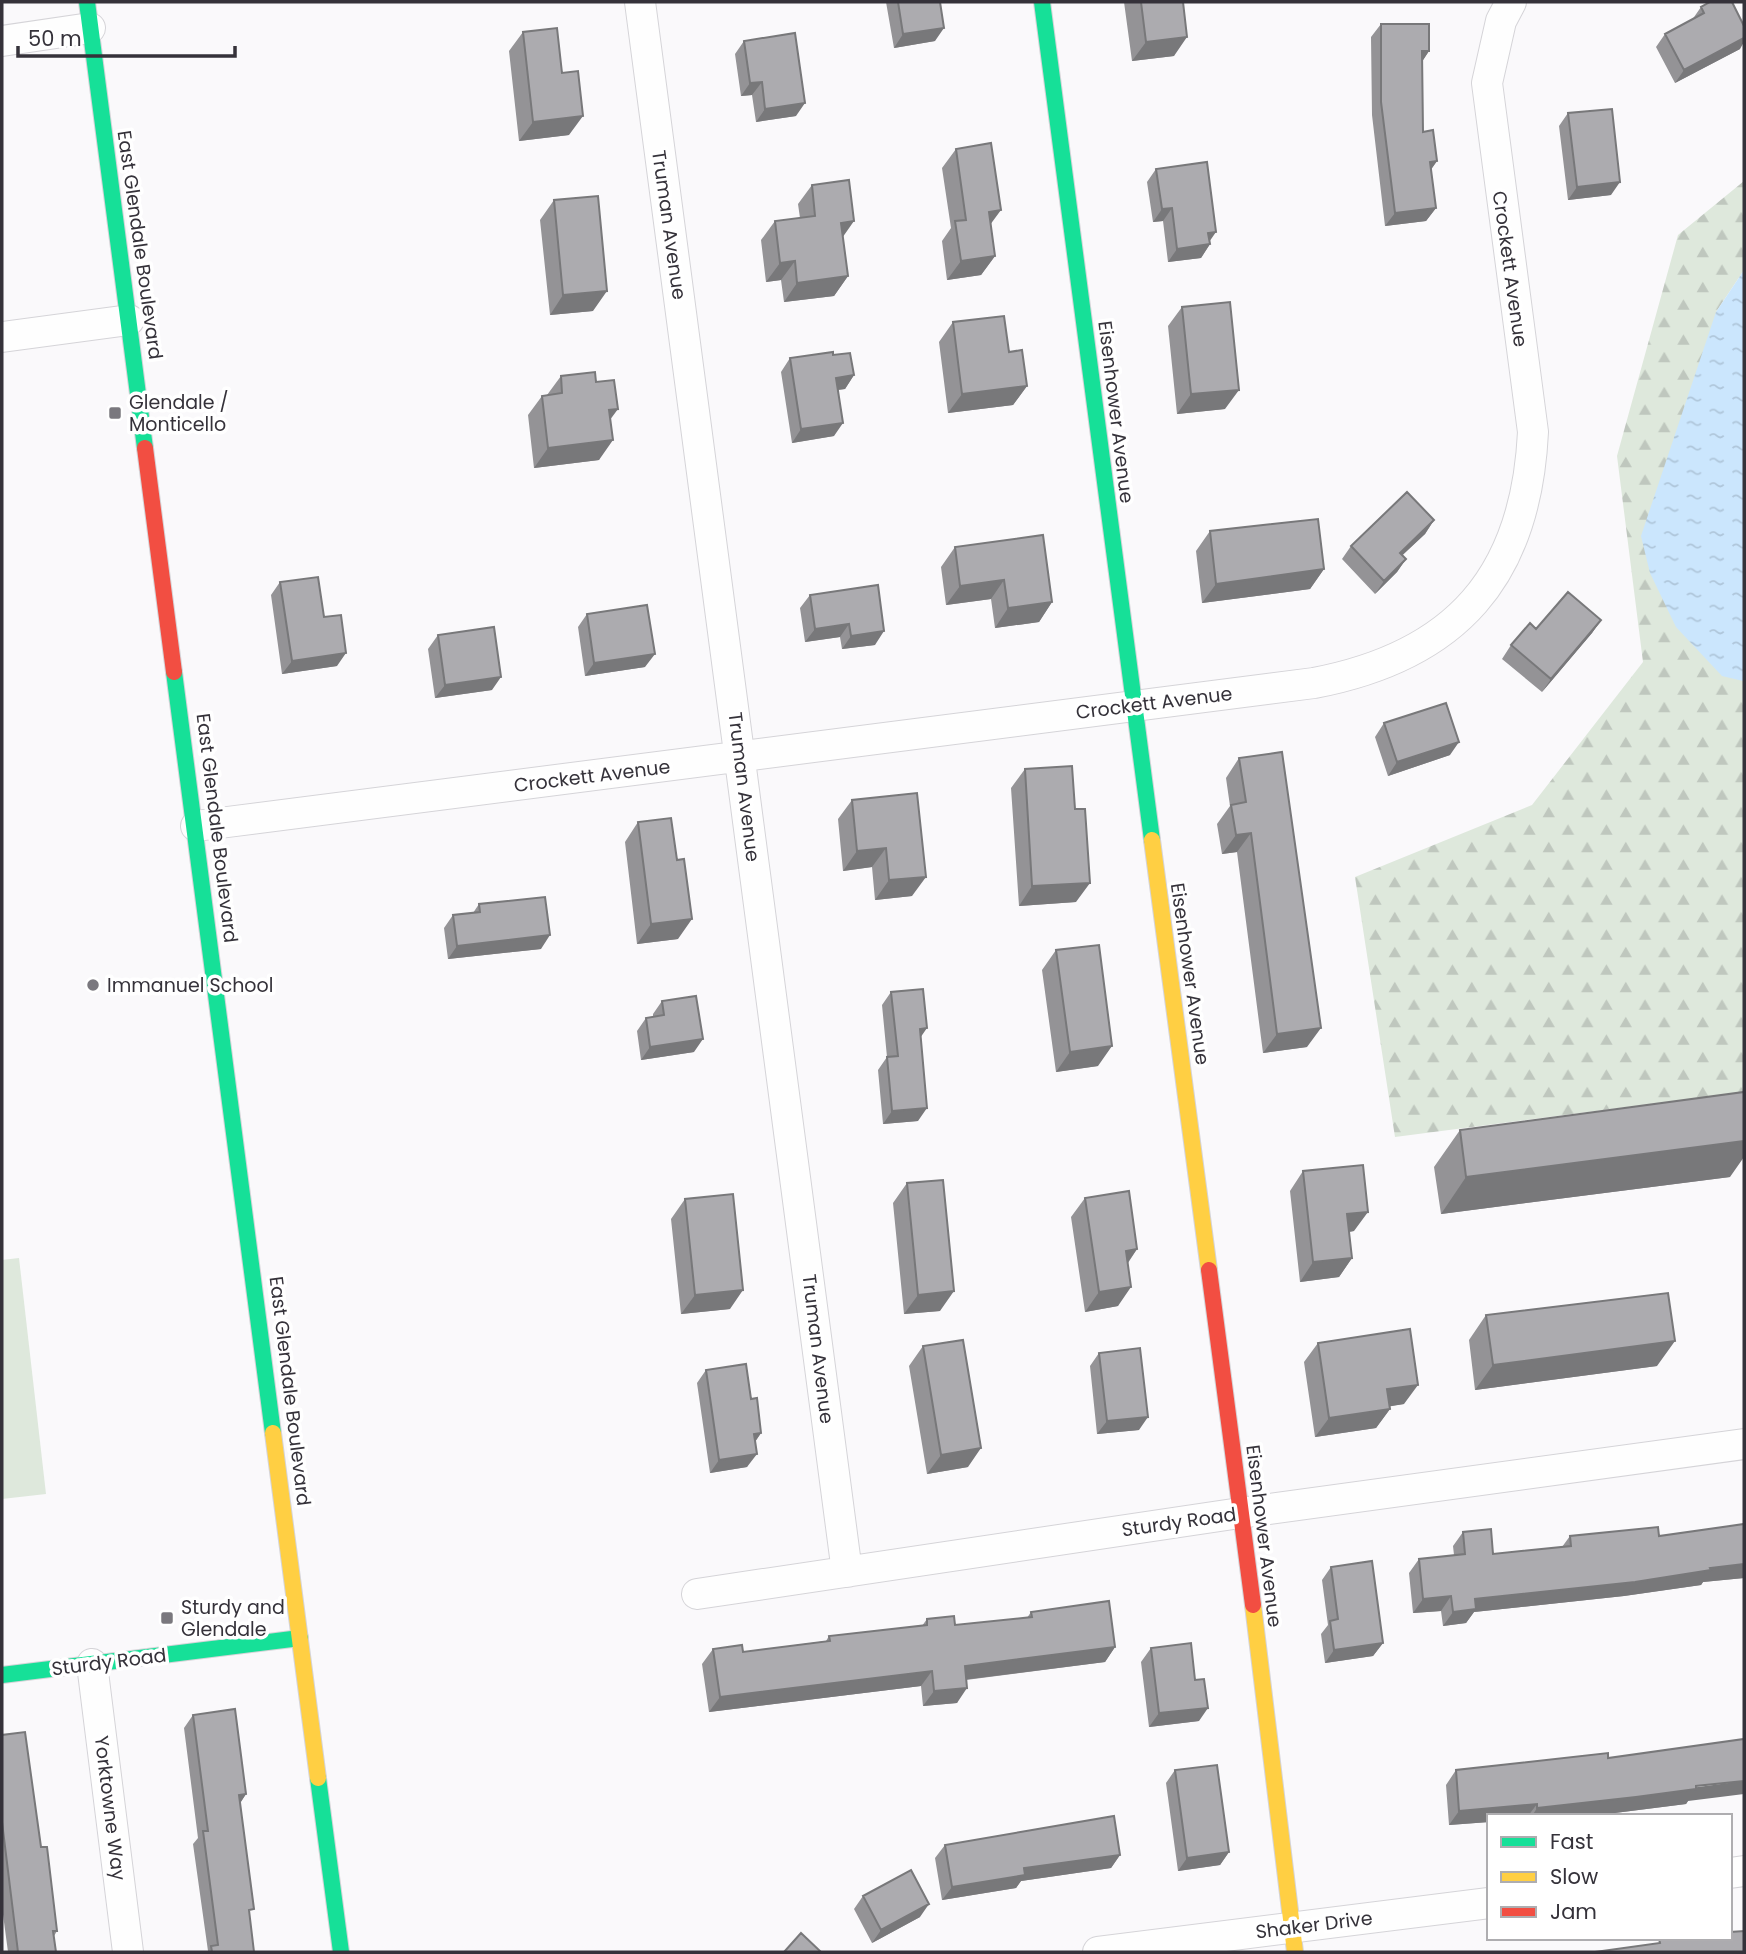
<svg xmlns="http://www.w3.org/2000/svg" width="1746" height="1954" font-family="Poppins,sans-serif">
	<style>
		.forest { fill: url(#forest-firs) }
		.garden { fill: #dee8dc }
		.water { fill: url(#water-ripples) }
		.lines { fill: none; stroke-linecap: round; stroke-linejoin: round }
		.street-casing { stroke: #d5d4d8; stroke-width: 32 }
		.fast-casing { stroke: #d5d4d8; stroke-width: 18 }
		.slow-casing { stroke: #d5d4d8; stroke-width: 18 }
		.jam-casing { stroke: #d5d4d8; stroke-width: 18 }
		.street { stroke: #fefefe; stroke-width: 30 }
		.fast { stroke: #16e098; stroke-width: 16 }
		.slow { stroke: #ffcf43; stroke-width: 16 }
		.jam { stroke: #f24e42; stroke-width: 16 }
		.wall { fill: #949396 }
		.shaded-wall { fill: #78787a }
		.building { fill: #acabaf; stroke: #78787a; stroke-width: 2 }
		.poi-dot { fill: #7a787e; stroke: #fff; stroke-width: 2.5 }
		.labels { text-anchor: middle; dominant-baseline: central; stroke-width: 7; stroke-linejoin: round; paint-order: stroke }
		.street-label { font-size: 19px; fill: #35323a; stroke: #fff }
		.poi-label { font-size: 19px; fill: #35323a; stroke: #fff; text-anchor: start }
	</style>
	<defs>
		<pattern id="forest-firs" width="22" height="20" patternUnits="userSpaceOnUse" patternTransform="scale(1.75)"><rect width="22" height="20" fill="#dee8dc"/><path d="M5 1l3.5 6h-7zM16 11l3.5 6h-7z" fill="#bfc7be"/></pattern>
		<pattern id="water-ripples" width="26" height="14" patternUnits="userSpaceOnUse" patternTransform="scale(1.75)"><rect width="26" height="14" fill="#cbe6fd"/><path d="M2 4q2-2 4 0t4 0M15 11q2-2 4 0t4 0" fill="none" stroke="#afc6da"/></pattern>
	</defs>
	<rect width="100%" height="100%" fill="#faf9fb"/>
	<path class="forest" d="M1744,181V270L1716,312L1744,681V1092L1395,1137L1355,877L1532,805L1643,662L1617,456L1678,235Z"/>
	<path class="garden" d="M19,1258L46,1494L2,1499V1260Z"/>
	<path class="water" d="M1744,270V681H1743L1722,676L1676,627L1650,573L1641,536L1716,312Z"/>
	<g class="lines">
		<defs>
			<path id="street" d="M640,2L847,1572
				M2,41L90,28
				M2,337L129,320
				M196,826L1314,683C1456,656 1526,577 1533,432L1487,83L1501,21L1511,2
				M697,1594L1240,1513L1744,1444
				M92,1664L128,1952
				M1730,1873L1744,1871
				M1098,1952L1489,1903"/>
			<path id="fast" d="M87,2L145,448
				M1042,2L1152,840
				M174,672L273,1433
				M2,1675L300,1638
				M318,1778L341,1952"/>
			<path id="slow" d="M1152,840L1209,1270
				M273,1433L318,1778
				M1253,1605L1295,1952"/>
			<path id="jam" d="M145,448L174,672
				M1209,1270L1253,1605"/>
		</defs>
		<use href="#street" class="street-casing"/>
		<use href="#fast" class="fast-casing"/>
		<use href="#slow" class="slow-casing"/>
		<use href="#jam" class="jam-casing"/>
		<use href="#street" class="street"/>
		<use href="#fast" class="fast"/>
		<use href="#slow" class="slow"/>
		<use href="#jam" class="jam"/>
	</g>
	<path class="wall" d="M886,2H940L935,41L894,48Z
		M1124,2H1183L1174,56L1132,61Z
		M1701,7L1740,49L1675,83L1656,47L1665,34L1692,20Z
		M1381,24L1429,51L1422,61L1423,132L1437,161L1431,169L1436,208L1426,221L1385,226L1372,115L1371,37Z
		M523,32L562,73L569,135L519,141L509,51Z
		M744,41L796,116L756,122L752,95L741,96L735,54Z
		M1568,113L1611,195L1568,200L1559,126Z
		M956,149L995,256L981,275L947,280L942,241L951,228L942,168Z
		M1156,169L1210,241V244L1201,258L1168,262L1163,221L1153,222L1147,182Z
		M812,185L843,237L848,276L834,296L784,302L781,280L766,282L761,240L775,221L800,218L798,204Z
		M554,200L593,311L550,315L540,220Z
		M1182,307L1225,409L1177,414L1168,326Z
		M953,322L1009,352L1027,386L1013,405L948,413L939,342Z
		M833,355L854,375L845,389L838,390L834,436L792,443L781,372L790,358Z
		M561,376L596,382L611,419L599,460L534,468L528,415L542,396L547,395Z
		M1434,520L1425,534L1402,555L1406,559L1397,572L1375,594L1342,559L1351,546Z
		M1210,531L1324,569L1310,589L1202,603L1196,551Z
		M955,547L1052,602L1039,622L995,628L991,599L946,605L941,567Z
		M280,582L324,617L337,666L282,674L271,595Z
		M878,585L875,645L842,649L840,637L805,642L800,608L810,595Z
		M587,614L645,667L585,676L578,627Z
		M1601,620L1592,633L1542,692L1502,659L1511,645L1536,629Z
		M438,635L492,690L435,698L428,649Z
		M1384,723L1450,755L1388,776L1375,737Z
		M1239,758L1307,1047L1263,1053L1237,852L1222,854L1217,824L1230,806L1226,778Z
		M1025,769L1075,809L1076,902L1019,906L1011,788Z
		M917,793L912,896L875,900L872,867L843,871L838,819L852,800Z
		M638,822L677,860L678,939L637,944L625,842Z
		M479,904L541,949L448,959L444,928L453,915L473,913Z
		M1056,950L1098,1066L1056,1072L1042,970Z
		M891,992L921,1037L918,1121L883,1124L878,1070L887,1057L882,1005Z
		M662,1001L694,1052L641,1060L637,1031L646,1018L653,1017V1014Z
		M1460,1130L1730,1177L1441,1214L1434,1167Z
		M1303,1171L1354,1231L1349,1232L1352,1258L1339,1277L1300,1282L1290,1191Z
		M907,1183L940,1311L904,1314L893,1203Z
		M1085,1198L1137,1249L1128,1263L1118,1306L1085,1312L1071,1217Z
		M685,1199L730,1309L681,1314L671,1219Z
		M1486,1315L1657,1366L1475,1390L1469,1340Z
		M1318,1343L1404,1404L1390,1406V1409L1376,1428L1315,1437L1304,1362Z
		M923,1346L968,1467L927,1474L909,1366Z
		M1099,1353L1139,1430L1097,1434L1090,1366Z
		M706,1370L751,1399L761,1433L755,1442L747,1467L710,1473L697,1383Z
		M1744,1524V1578L1703,1582L1701,1585L1624,1596L1474,1612L1466,1623L1443,1626L1441,1611L1413,1613L1409,1573L1419,1559L1454,1555L1453,1546L1463,1532L1493,1554L1562,1547L1570,1536H1659Z
		M1331,1567L1383,1643L1373,1656L1325,1663L1321,1634L1328,1625L1322,1580Z
		M1031,1612L1115,1647L1105,1662L966,1680L957,1703L923,1706L921,1686L709,1712L702,1664L713,1649L743,1652L826,1641L829,1636L922,1626L927,1619L955,1625L1027,1618Z
		M1151,1648L1199,1721L1149,1727L1141,1662Z
		M193,1715L246,1794L240,1803L249,1916L254,1952H207L208,1951L193,1844L198,1838L184,1728Z
		M2,1735L41,1847L57,1931L54,1936L56,1952H8L2,1907Z
		M1608,1758L1688,1801L1686,1804L1591,1816H1489V1822L1449,1825L1446,1785L1456,1770Z
		M1175,1770L1229,1852L1220,1865L1178,1871L1166,1783Z
		M945,1845L1120,1855L1111,1868L1021,1881L1016,1888L942,1900L935,1858Z
		M863,1896L920,1917L872,1943L854,1909Z"/>
	<path class="shaded-wall" d="M944,28L935,41L894,48L903,34Z
		M1187,37L1174,56L1132,61L1146,42Z
		M1744,38V42L1740,49L1675,83L1684,70Z
		M1422,51H1429L1420,65Z
		M762,82L752,95L741,96L750,83Z
		M805,103L796,116L756,122L765,109Z
		M583,116L569,135L519,141L533,122Z
		M1437,161L1428,174L1430,162Z
		M1620,182L1611,195L1568,200L1577,187Z
		M1172,208L1163,221L1153,222L1162,209Z
		M1436,208L1426,221L1385,226L1395,213Z
		M1001,210L987,229L989,212Z
		M854,221L840,241L841,223Z
		M1216,232L1207,245L1208,233Z
		M1210,244L1201,258L1168,262L1177,249Z
		M995,256L981,275L947,280L961,261Z
		M795,261L781,280L766,282L780,263Z
		M848,276L834,296L784,302L797,283Z
		M607,291L593,311L550,315L563,295Z
		M854,375L845,389L827,391L836,378Z
		M1027,386L1013,405L948,413L962,394Z
		M1239,390L1225,409L1177,414L1191,394Z
		M618,409L604,428L609,410Z
		M843,423L834,436L792,443L801,429Z
		M613,440L599,460L534,468L548,448Z
		M1434,520L1425,534L1391,566L1400,553Z
		M1406,559L1397,572L1375,594L1384,581Z
		M1324,569L1310,589L1202,603L1216,584Z
		M1004,580L991,599L946,605L960,586Z
		M1052,602L1039,622L995,628L1008,608Z
		M1601,620L1592,633L1542,692L1551,679Z
		M849,624L840,637L805,642L815,629Z
		M884,631L875,645L842,649L851,636Z
		M346,653L337,666L282,674L292,661Z
		M655,654L645,667L585,676L594,663Z
		M501,677L492,690L435,698L445,685Z
		M1459,742L1450,755L1388,776L1397,762Z
		M1251,833L1237,852L1222,854L1236,835Z
		M886,848L872,867L843,871L857,851Z
		M926,877L912,896L875,900L889,880Z
		M1090,883L1076,902L1019,906L1032,886Z
		M692,919L678,939L637,944L651,924Z
		M550,935L541,949L448,959L457,946Z
		M927,1028L918,1041L920,1029Z
		M1321,1028L1307,1047L1263,1053L1277,1034Z
		M703,1039L694,1052L641,1060L650,1047Z
		M1112,1046L1098,1066L1056,1072L1070,1052Z
		M927,1108L918,1121L883,1124L892,1111Z
		M1744,1141V1157L1730,1177L1441,1214L1466,1177Z
		M1368,1212L1354,1231L1334,1234L1347,1214Z
		M1137,1249L1124,1268L1126,1251Z
		M1352,1258L1339,1277L1300,1282L1313,1262Z
		M1131,1287L1118,1306L1085,1312L1099,1292Z
		M743,1290L730,1309L681,1314L695,1295Z
		M954,1291L940,1311L904,1314L918,1295Z
		M1675,1341L1657,1366L1475,1390L1493,1365Z
		M1418,1385L1404,1404L1374,1409L1387,1389Z
		M1390,1409L1376,1428L1315,1437L1329,1418Z
		M1148,1417L1139,1430L1097,1434L1107,1421Z
		M761,1433L752,1446L754,1434Z
		M981,1448L968,1467L927,1474L941,1455Z
		M757,1454L747,1467L710,1473L719,1460Z
		M1744,1564V1578L1703,1582L1701,1585L1624,1596L1474,1612L1466,1623L1443,1626L1453,1612L1475,1599Z
		M1451,1596L1441,1611L1413,1613L1423,1599Z
		M1383,1643L1373,1656L1325,1663L1334,1650Z
		M1115,1647L1105,1662L954,1681L965,1666Z
		M932,1671L921,1686L709,1712L720,1697Z
		M967,1688L957,1703L923,1706L934,1691Z
		M1208,1708L1199,1721L1149,1727L1159,1713Z
		M1744,1781V1794L1688,1801L1686,1804L1591,1816H1532L1537,1808Z
		M246,1794L237,1808L239,1795Z
		M1537,1804L1528,1816H1489V1822L1449,1825L1459,1811Z
		M1229,1852L1220,1865L1178,1871L1187,1858Z
		M1120,1855L1111,1868L1021,1881L1016,1888L942,1900L952,1887L1024,1868Z
		M929,1904L920,1917L872,1943L881,1930Z"/>
	<path class="building" d="M898,2H940L944,28L903,34Z
		M1141,2H1183L1187,37L1146,42Z
		M1710,2H1732L1744,26V38L1684,70L1665,34L1704,13L1701,7Z
		M1381,24H1429V51H1422L1423,132L1433,130L1437,161L1430,162L1436,208L1395,213L1381,102Z
		M557,28L562,73L578,71L583,116L533,122L523,32Z
		M795,33L805,103L765,109L762,82L750,83L744,41Z
		M1612,109L1620,182L1577,187L1568,113Z
		M991,143L1001,210L989,212L995,256L961,261L955,221L966,220L956,149Z
		M1207,162L1216,232L1208,233L1210,244L1177,249L1172,208L1162,209L1156,169Z
		M849,180L854,221L841,223L848,276L797,283L795,261L780,263L775,221L815,216L812,185Z
		M598,196L607,291L563,295L554,200Z
		M1230,302L1239,390L1191,394L1182,307Z
		M1004,316L1009,352L1022,350L1027,386L962,394L953,322Z
		M833,352V355L850,353L854,375L836,378L843,423L801,429L790,358Z
		M595,372L596,382L614,380L618,409L609,410L613,440L548,448L542,396L562,393L561,376Z
		M1407,492L1434,520L1400,553L1406,559L1384,581L1351,546Z
		M1318,519L1324,569L1216,584L1210,531Z
		M1043,535L1052,602L1008,608L1004,580L960,586L955,547Z
		M318,577L324,617L341,615L346,653L292,661L280,582Z
		M878,585L884,631L851,636L849,624L815,629L810,595Z
		M1568,592L1601,620L1551,679L1511,645L1530,623L1536,629Z
		M647,605L655,654L594,663L587,614Z
		M494,627L501,677L445,685L438,635Z
		M1446,703L1459,742L1397,762L1384,723Z
		M1282,752L1321,1028L1277,1034L1251,833L1236,835L1231,805L1246,802L1239,758Z
		M1072,766L1075,809H1085L1090,883L1032,886L1025,769Z
		M917,793L926,877L889,880L886,848L857,851L852,800Z
		M671,818L677,860L684,859L692,919L651,924L638,822Z
		M545,897L550,935L457,946L453,915L480,912L479,904Z
		M1099,945L1112,1046L1070,1052L1056,950Z
		M923,989L927,1028L920,1029L927,1108L892,1111L887,1057L898,1056L891,992Z
		M696,996L703,1039L650,1047L646,1018L664,1015L662,1001Z
		M1744,1092V1141L1466,1177L1460,1130Z
		M1363,1165L1368,1212L1347,1214L1352,1258L1313,1262L1303,1171Z
		M943,1180L954,1291L918,1295L907,1183Z
		M1129,1191L1137,1249L1126,1251L1131,1287L1099,1292L1085,1198Z
		M733,1194L743,1290L695,1295L685,1199Z
		M1668,1293L1675,1341L1493,1365L1486,1315Z
		M1410,1329L1418,1385L1387,1389L1390,1409L1329,1418L1318,1343Z
		M963,1340L981,1448L941,1455L923,1346Z
		M1140,1348L1148,1417L1107,1421L1099,1353Z
		M746,1364L751,1399L757,1398L761,1433L754,1434L757,1454L719,1460L706,1370Z
		M1744,1524V1564L1710,1568L1711,1570L1635,1582L1475,1599L1476,1609L1453,1612L1451,1596L1423,1599L1419,1559L1465,1554L1463,1532L1491,1529L1493,1554L1571,1546L1570,1536L1658,1527L1659,1536Z
		M1372,1561L1383,1643L1334,1650L1330,1621L1338,1619L1331,1567Z
		M1109,1601L1115,1647L965,1666L967,1688L934,1691L932,1671L720,1697L713,1649L742,1645L743,1652L830,1641L829,1636L927,1625V1619L954,1616L955,1625L1032,1617L1031,1612Z
		M1191,1643L1195,1680L1204,1679L1208,1708L1159,1713L1151,1648Z
		M235,1709L246,1794L239,1795L254,1909L249,1910L254,1952H212L211,1946L218,1945L203,1831H208L193,1715Z
		M25,1732L41,1847H47L57,1931H53L56,1952H18L2,1822V1735Z
		M1744,1739V1781L1696,1786V1789L1636,1797L1537,1808V1804L1459,1811L1456,1770L1608,1753V1758Z
		M1217,1765L1229,1852L1187,1858L1175,1770Z
		M1114,1816L1120,1855L1024,1868L1025,1875L952,1887L945,1845Z
		M911,1870L929,1904L881,1930L863,1896Z
		M1744,1931V1952H1595L1660,1943L1659,1939L1671,1938H1730V1932Z
		M801,1933L821,1952H784Z"/>
	<g class="poi-dot">
		<rect x="108" y="406" width="14" height="14" rx="3.5"/>
		<circle cx="93" cy="985" r="7"/>
		<rect x="160" y="1611" width="14" height="14" rx="3.5"/>
	</g>
	<g class="labels">
		<g class="street-label">
			<text transform="translate(669 225) rotate(82)">Truman Avenue</text>
			<text transform="translate(140 245) rotate(82)">East Glendale Boulevard</text>
			<text transform="translate(1510 269) rotate(82)">Crockett Avenue</text>
			<text transform="translate(1116 412) rotate(83)">Eisenhower Avenue</text>
			<text transform="translate(1154 703) rotate(-7)">Crockett Avenue</text>
			<text transform="translate(592 776) rotate(-7)">Crockett Avenue</text>
			<text transform="translate(744 787) rotate(83)">Truman Avenue</text>
			<text transform="translate(217 828) rotate(83)">East Glendale Boulevard</text>
			<text transform="translate(1190 974) rotate(82)">Eisenhower Avenue</text>
			<text transform="translate(818 1349) rotate(83)">Truman Avenue</text>
			<text transform="translate(290 1391) rotate(83)">East Glendale Boulevard</text>
			<text transform="translate(1179 1522) rotate(-8)">Sturdy Road</text>
			<text transform="translate(1264 1536) rotate(83)">Eisenhower Avenue</text>
			<text transform="translate(109 1662) rotate(-7)">Sturdy Road</text>
			<text transform="translate(110 1808) rotate(83)">Yorktowne Way</text>
			<text transform="translate(1314 1925) rotate(-7)">Shaker Drive</text>
		</g>
		<g class="poi-label">
			<text x="129" y="402">Glendale /<tspan x="129" dy="22">Monticello</tspan></text>
			<text x="107" y="985">Immanuel School</text>
			<text x="181" y="1607">Sturdy and<tspan x="181" dy="22">Glendale</tspan></text>
		</g>
	</g>
	<rect width="1746" height="1954" fill="none" stroke="#35323a" stroke-width="7"/>
	<rect x="1487" y="1814" width="245" height="126" fill="#ffffff" stroke="#aeadb0" stroke-width="2"/>
	<rect x="1501" y="1837" width="35" height="10" fill="#16e098" stroke="#aeadb0" stroke-width="2"/>
	<text x="1550" y="1849" font-size="21" fill="#35323a">Fast</text>
	<rect x="1501" y="1872" width="35" height="10" fill="#ffcf43" stroke="#aeadb0" stroke-width="2"/>
	<text x="1550" y="1884" font-size="21" fill="#35323a">Slow</text>
	<rect x="1501" y="1907" width="35" height="10" fill="#f24e42" stroke="#aeadb0" stroke-width="2"/>
	<text x="1550" y="1919" font-size="21" fill="#35323a">Jam</text>
	<path d="M18 46v10h217v-10" fill="none" stroke="#35323a" stroke-width="3.5"/>
	<text x="28" y="46" font-size="21" fill="#35323a" stroke="#ffffff" stroke-width="5" paint-order="stroke">50 m</text>
</svg>
